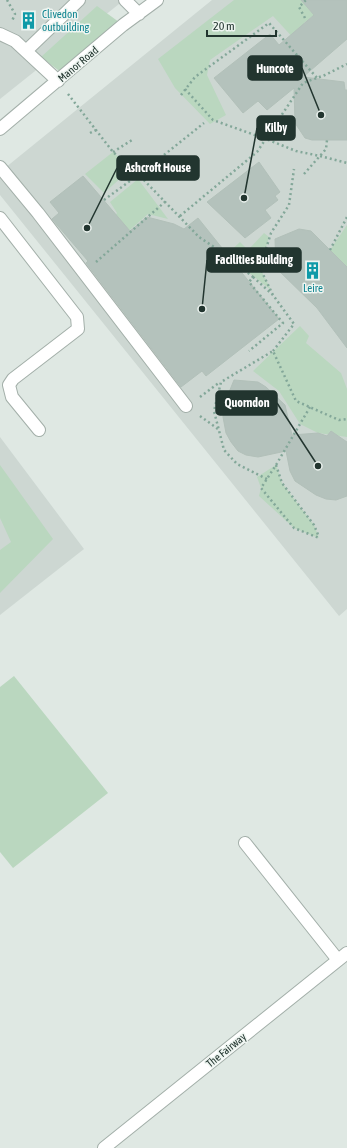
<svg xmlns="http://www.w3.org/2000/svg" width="347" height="1148" font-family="'Asap Condensed',sans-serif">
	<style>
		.built { fill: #cdd7d2 }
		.green { fill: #bad7bf }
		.building { fill: #b4c2bc; stroke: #b2c0b9 }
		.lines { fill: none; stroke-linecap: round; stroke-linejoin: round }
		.minor-casing { stroke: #a3afa9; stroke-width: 14 }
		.path { stroke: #83a799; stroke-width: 2.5; stroke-dasharray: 2 3; stroke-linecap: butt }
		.minor { stroke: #fff; stroke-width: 12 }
		.labels { text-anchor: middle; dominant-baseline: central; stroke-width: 3; stroke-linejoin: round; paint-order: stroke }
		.culture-label { font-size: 11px; fill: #0d838f; stroke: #eef5f1; text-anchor: start }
		.street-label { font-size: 11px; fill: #22352f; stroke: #eef5f1 }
		.leader { fill: none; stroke: #22352f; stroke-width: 1.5 }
		.callout-dot { fill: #22352f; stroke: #eef5f1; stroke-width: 1.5 }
		.callout { fill: #22352f; stroke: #22352f; stroke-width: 1.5 }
		.callout-label { font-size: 12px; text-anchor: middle; font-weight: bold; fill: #fff }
	</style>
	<rect width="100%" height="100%" fill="#dfe8e3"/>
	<path class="built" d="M0,0H124L0,99Z
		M212,0H347V609L339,616L0,195V172Z
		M0,437L84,549L0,615Z"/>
	<path class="green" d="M234,0H311L305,5L314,15L304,23L309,30L296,41L273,16L210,60L207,75L226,115L210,124L175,88L158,59Z
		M97,6L123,25L62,73L41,57Z
		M113,152L132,168L104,193L85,174Z
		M138,179L168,219L148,214L123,236L110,223L117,213L110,202Z
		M347,225V267L330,250Z
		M264,233L269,237L260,268L271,290L226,255L240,242L248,250Z
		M300,326L309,336L306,343L341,373L347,389V437L318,433L300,424L279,391L253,371Z
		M0,465L53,539L0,593V550L11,542L0,518Z
		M276,465L282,483L314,525L319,538L294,528L259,496L261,488L257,477Z
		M14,676L108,793L13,868L0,852V687Z"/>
	<path class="building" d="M301,0H347V39L303,77L344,82L345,90H347V140H312L305,138L295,123L294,88L267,110L258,101L243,113L214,78L270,34L279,45L314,15Z
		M259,162L280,192L275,196L278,200L265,210L271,218L245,238L207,202Z
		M83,176L130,231L147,217L174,224L184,229L198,218L279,319L206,376L202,371L181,387L86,263L88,261L52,219L59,213L50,202Z
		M299,229L311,231L347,267V348L317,308L276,268L275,239Z
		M234,380L258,382L266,387L285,405L292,435L318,433L327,436L331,431L347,442V496L336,500L326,499L316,495L295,481L290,471L286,451L258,457L246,455L238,451L231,442L226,433L223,417V407Z"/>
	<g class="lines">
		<defs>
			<path id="minor" d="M125,0L139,14
				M0,34L15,41L58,81
				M26,51L79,0
				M0,129L123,25L157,0
				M0,167L38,213L186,406
				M0,218L77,317L78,329L13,379L9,385L12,397L39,430
				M245,843L338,960
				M104,1148L347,953"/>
		</defs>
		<use href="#minor" class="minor-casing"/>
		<path class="path" d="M7,0L15,14L12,21
			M305,18L299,7L306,0
			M185,89L213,120L266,139L296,151L320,156L347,163
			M68,94L113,152L139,175L199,237L223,253L253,277L249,282L283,323L249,351
			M181,95L195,77L269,23L317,78
			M90,133L96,130
			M113,152L132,140
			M304,174L326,149L327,140
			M104,200L149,167L204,123
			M180,216L257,152L303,83L325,75L347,64
			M330,250L347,217
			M96,262L166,201
			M253,277L273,295L294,324L273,351
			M273,295L260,268L271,233L289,205L294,169
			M200,397L220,382
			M310,407L276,465L261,488L294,528L319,538
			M200,416L218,429
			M276,465L282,483L314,525L319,537
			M267,479L237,464L224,450L214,411L221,382L273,351L296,401L339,420L347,419"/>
		<use href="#minor" class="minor"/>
	</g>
	<defs>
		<symbol id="building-bare" viewBox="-9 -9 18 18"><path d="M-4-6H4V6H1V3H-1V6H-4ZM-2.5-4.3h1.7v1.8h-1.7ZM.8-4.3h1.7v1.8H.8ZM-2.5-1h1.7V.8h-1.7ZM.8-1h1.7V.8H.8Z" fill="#0f9aa8" stroke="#eef5f1" stroke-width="2.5" paint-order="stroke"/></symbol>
	</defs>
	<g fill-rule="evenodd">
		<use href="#building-bare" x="16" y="8" width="25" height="25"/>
		<use href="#building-bare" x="300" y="258" width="25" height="25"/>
	</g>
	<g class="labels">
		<g class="culture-label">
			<text x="42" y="14">Clivedon<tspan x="42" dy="13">outbuilding</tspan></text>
			<text x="313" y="288" text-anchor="middle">Leire</text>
		</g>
		<g class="street-label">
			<text transform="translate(78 64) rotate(-40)">Manor Road</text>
			<text transform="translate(226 1050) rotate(-39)">The Fairway</text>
		</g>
	</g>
	<path class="leader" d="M321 115L302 68M244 198L257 128M87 228L117 168M202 309L207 260M318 466L277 403"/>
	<g class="callout-dot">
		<circle cx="321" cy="115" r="4"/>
		<circle cx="244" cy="198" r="4"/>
		<circle cx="87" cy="228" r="4"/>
		<circle cx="202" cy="309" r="4"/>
		<circle cx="318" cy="466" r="4"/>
	</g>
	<g class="callout">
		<rect x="248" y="56" width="54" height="24" rx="4"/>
		<rect x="257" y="116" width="38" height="24" rx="4"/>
		<rect x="117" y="156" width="82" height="24" rx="4"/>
		<rect x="207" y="248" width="94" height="24" rx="4"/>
		<rect x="216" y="391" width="61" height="24" rx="4"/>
	</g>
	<g class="callout-label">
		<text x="275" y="73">Huncote</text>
		<text x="276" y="132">Kilby</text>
		<text x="158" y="172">Ashcroft House</text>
		<text x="254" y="264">Facilities Building</text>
		<text x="247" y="407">Quorndon</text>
	</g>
	<path d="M207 30v6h69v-6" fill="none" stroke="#22352f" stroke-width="2"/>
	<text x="213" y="30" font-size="12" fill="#22352f" stroke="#eef5f1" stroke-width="3" paint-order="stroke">20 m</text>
</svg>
